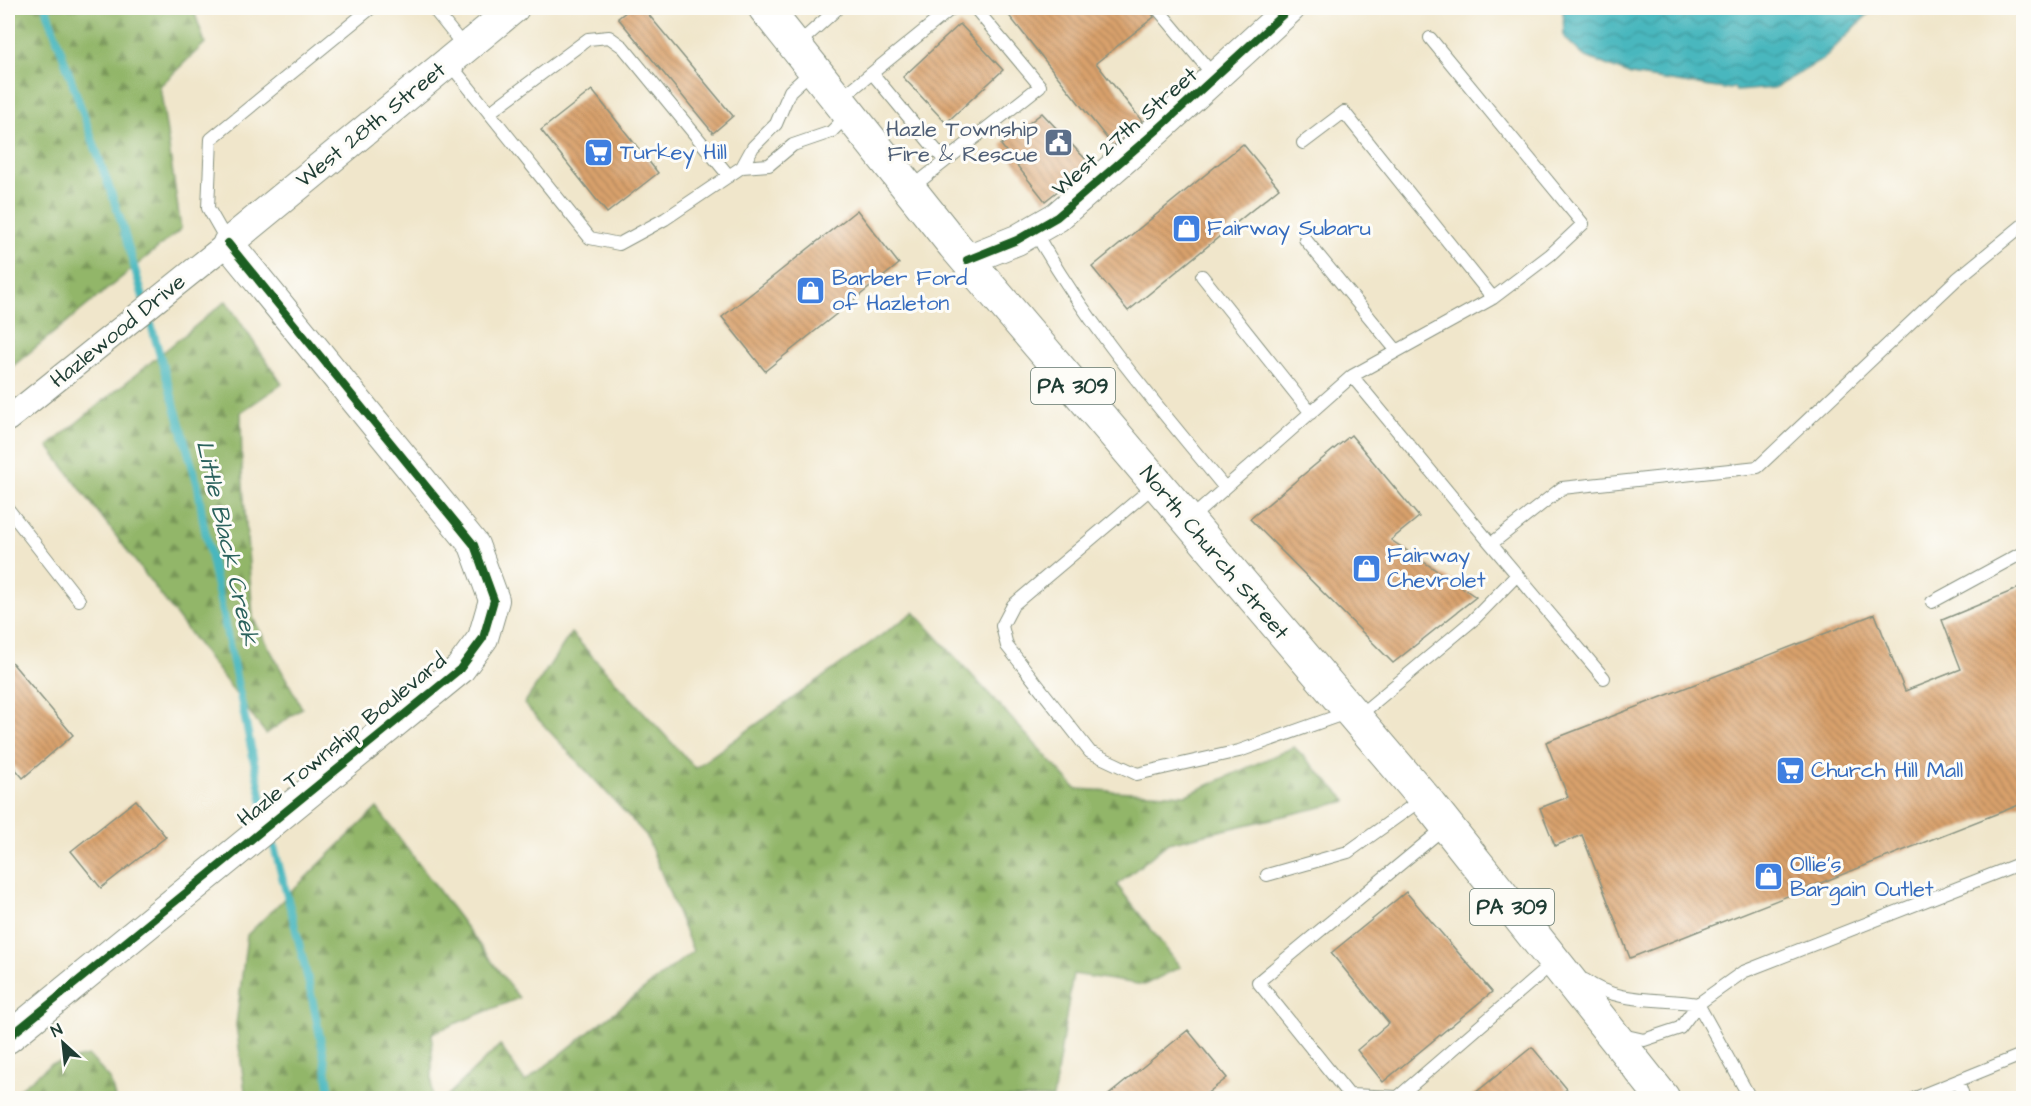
<svg xmlns="http://www.w3.org/2000/svg" width="2031" height="1106" font-family="'Architects Daughter',sans-serif">
	<style>
		.forest { fill: url(#forest-firs); stroke: #587a4e; stroke-width: 1.5 }
		.water { fill: url(#water-waves); stroke: #347a79; stroke-width: 1.5 }
		.lines { fill: none; stroke-linecap: round; stroke-linejoin: round }
		.stream { stroke: #48b7be; stroke-width: 8 }
		.building { fill: url(#building-back-hatch) }
		.service-casing { stroke: #889280; stroke-width: 14 }
		.minor-casing { stroke: #889280; stroke-width: 26 }
		.tertiary-casing { stroke: #889280; stroke-width: 32 }
		.primary-casing { stroke: #889280; stroke-width: 35 }
		.service { stroke: #fff; stroke-width: 12 }
		.minor { stroke: #fff; stroke-width: 24 }
		.tertiary { stroke: #fff; stroke-width: 30 }
		.primary { stroke: #fff; stroke-width: 33 }
		.cycleway-casing { stroke: #fdfcf7; stroke-width: 11 }
		.cycleway { stroke: #1b5e20; stroke-width: 8 }
		.labels { text-anchor: middle; dominant-baseline: central; stroke-width: 6; stroke-linejoin: round; paint-order: stroke }
		.shield { fill: #fdfcf7; stroke: #62766e; stroke-width: 1.5 }
		.shield-label { font-size: 21px; font-weight: bold; fill: #1f3d34 }
		.street-label { font-size: 22px; fill: #1f3d34; stroke: #fdfcf7 }
		.service-label { font-size: 22px; fill: #4e5e75; stroke: #fdfcf7; text-anchor: end }
		.shop-label { font-size: 22px; fill: #366cbe; stroke: #fdfcf7; text-anchor: start }
		.water-label { font-size: 24px; font-style: italic; fill: #2b625d; stroke: #fdfcf7 }
	</style>
	<defs>
		<pattern id="forest-firs" width="22" height="20" patternUnits="userSpaceOnUse" patternTransform="scale(1.5)"><rect width="22" height="20" fill="#92b669"/><path d="M5 1l3.5 6h-7zM16 11l3.5 6h-7z" fill="#779557"/></pattern>
		<pattern id="water-waves" width="16" height="10" patternUnits="userSpaceOnUse" patternTransform="scale(1.5)"><rect width="16" height="10" fill="#48b7be"/><path d="M0 5q4-4 8 0t8 0" fill="none" stroke="#3b969b"/></pattern>
		<pattern id="building-back-hatch" width="6" height="6" patternUnits="userSpaceOnUse" patternTransform="scale(1.5)"><rect width="6" height="6" fill="#d9a16c"/><path d="M-1 5l2 2M0 0l6 6M5-1l2 2" fill="none" stroke="#af845a"/></pattern>
	</defs>
	<rect width="100%" height="100%" fill="#fdfcf7"/>
	<filter id="ink" filterUnits="userSpaceOnUse"><feTurbulence type="fractalNoise" baseFrequency=".0167" numOctaves="2"/><feDisplacementMap in="SourceGraphic" scale="12" xChannelSelector="R" yChannelSelector="G"/><feConvolveMatrix kernelMatrix="1 2 1 2 8 2 1 2 1" color-interpolation-filters="sRGB"/></filter>
	<filter id="wash" filterUnits="userSpaceOnUse"><feTurbulence type="fractalNoise" baseFrequency=".008" numOctaves="4" result="noise"/><feDisplacementMap in="SourceGraphic" scale="24" xChannelSelector="R" yChannelSelector="G"/><feGaussianBlur stdDeviation="1.35" result="paint"/><feColorMatrix in="noise" values="0 0 0 0 0 0 0 0 0 0 0 0 0 0 0 0 0 1.4 0 .05"/><feComposite in="paint" operator="in"/></filter>
	<g filter="url(#wash)">
		<rect width="100%" height="100%" fill="#f0e6cb"/>
		<path class="forest" d="M8,8H193L205,43L160,86L181,229L8,370Z
			M226,301L282,384L241,412L242,472L253,618L302,708L266,734L48,446Z
			M914,612L1076,789L1186,795L1294,747L1347,801L1168,843L1117,885L1180,967L1144,985L1073,974L1053,1098H445L500,1045L525,1082L693,951L646,835L524,704L571,633L695,768Z
			M377,808L519,998L432,1033V1098H246L236,1025L247,935Z
			M89,1056L110,1079L115,1098H8L51,1064Z"/>
		<path class="water" d="M1563,8H1874L1822,60L1774,88L1736,91L1734,87L1724,89L1631,75L1584,56L1564,37Z"/>
		<g class="lines">
			<path class="stream" d="M46,8L120,218L198,486L203,521L266,818
				M270,832C294,920 317,1008 331,1098"/>
		</g>
		<g id="blocks">
			<path class="building" d="M631,8H643L733,116L713,133L618,18Z
				M1003,8H1149L1154,17L1096,63L1142,121L1113,146Z
				M960,24L1003,70L946,123L903,77Z
				M592,90L658,173L607,213L541,130Z
				M1042,113L1091,165L1045,201L1001,145Z
				M1243,144L1279,188L1128,311L1092,267Z
				M857,210L899,264L765,371L722,317Z
				M1351,435L1419,517L1391,540L1476,597L1393,663L1250,519Z
				M2024,586V803L1630,958L1582,835L1555,846L1540,808L1568,797L1546,742L1875,614L1905,691L1961,669L1942,620Z
				M8,658L73,735L23,778L8,760Z
				M136,800L166,837L101,888L71,851Z
				M1406,892L1492,992L1383,1082L1357,1050L1389,1023L1331,953Z
				M1188,1030L1227,1078L1201,1098H1105Z
				M1532,1047L1567,1089L1556,1098H1469Z"/>
		</g>
	</g>
	<g filter="url(#ink)">
		<use href="#blocks" fill-opacity="0" stroke="#889280" stroke-width="1.5"/>
		<g class="lines">
			<defs>
				<path id="service" d="M433,8L465,48
					M1157,8L1214,76
					M797,45L838,8
					M449,63L590,238L619,244L665,219L742,167L753,147L776,124L790,91L813,70
					M872,73L945,161
					M840,99L952,8
					M489,113L588,39L609,37L623,47L729,176
					M1303,143L1344,112L1493,298
					M742,167L769,165L793,145L831,132L848,115
					M910,189L1040,86L975,8
					M1034,230C1086,324 1157,405 1225,488
					M1305,239L1397,351
					M228,243L208,208L211,139L371,8
					M1202,276L1311,413
					M1352,376L1493,298L1550,255L1583,224L1430,38
					M1155,485L1013,605L1002,626L1007,646L1090,752L1137,774L1239,751L1349,712
					M8,509L79,600
					M1189,520L1352,376L1491,544L1562,488L1758,467L1957,279L2024,224
					M1491,544L1604,678
					M1932,602L2024,552
					M1356,718L1473,620L1517,575
					M1445,827L1258,982L1349,1095L1398,1097L1554,962
					M1267,875L1348,852L1422,799
					M1585,980C1615,1004 1662,998 1698,1004L1680,1028L1644,1040L1622,1035
					M1958,1081L1964,1098
					M1750,1098L1698,1004L1743,972L2024,862
					M1915,1098L2024,1054"/>
				<path id="minor" d="M8,419L228,243"/>
				<path id="tertiary" d="M967,260L1017,240L1057,217L1156,131L1290,8
					M8,1038L460,669L483,638L494,600L474,545L228,243L514,8"/>
				<path id="primary" d="M765,8L954,245L1431,806L1663,1098"/>
			</defs>
			<use href="#service" class="service-casing"/>
			<use href="#minor" class="minor-casing"/>
			<use href="#tertiary" class="tertiary-casing"/>
			<use href="#primary" class="primary-casing"/>
			<use href="#service" class="service"/>
			<use href="#minor" class="minor"/>
			<use href="#tertiary" class="tertiary"/>
			<use href="#primary" class="primary"/>
			<defs>
				<path id="cycleway" d="M967,260L1017,240L1057,217L1156,131L1290,8
					M8,1038L460,669L483,638L494,600L474,545L228,243"/>
			</defs>
			<use href="#cycleway" class="cycleway-casing"/>
			<use href="#cycleway" class="cycleway"/>
		</g>
	</g>
	<defs>
		<symbol id="civic-square" viewBox="-11 -11 22 22"><rect x="-9" y="-9" width="18" height="18" rx="4" fill="#5c6f8a" stroke="#fdfcf7"/><path d="M-.6-6.5H3V-4.5H.6V-3L4-1V1h2V6H-6V1h2V-1L-.6-3ZM-1.2 2.5V6h2.4V2.5Z" fill="#fff"/></symbol>
		<symbol id="supermarket-square" viewBox="-11 -11 22 22"><rect x="-9" y="-9" width="18" height="18" rx="4" fill="#3f7fe0" stroke="#fdfcf7"/><path d="M-6-5.5h2.5l.6 2H6L4.5 2H-2.5L-4.4-4H-6ZM-1.5 3.2a1.3 1.3 0 1 0 .1 0ZM3 3.2a1.3 1.3 0 1 0 .1 0Z" fill="#fff"/></symbol>
		<symbol id="shop-square" viewBox="-11 -11 22 22"><rect x="-9" y="-9" width="18" height="18" rx="4" fill="#3f7fe0" stroke="#fdfcf7"/><path d="M-5-2.5h2.3a2.7 3.5 0 0 1 5.4 0H5L5.5 6h-11ZM-1.5-2.5h3a1.5 2.3 0 0 0-3 0Z" fill="#fff"/></symbol>
	</defs>
	<g fill-rule="evenodd">
		<use href="#civic-square" x="1042" y="126" width="33" height="33"/>
		<use href="#supermarket-square" x="582" y="136" width="33" height="33"/>
		<use href="#shop-square" x="1170" y="212" width="33" height="33"/>
		<use href="#shop-square" x="794" y="274" width="33" height="33"/>
		<use href="#shop-square" x="1350" y="552" width="33" height="33"/>
		<use href="#supermarket-square" x="1774" y="754" width="33" height="33"/>
		<use href="#shop-square" x="1752" y="860" width="33" height="33"/>
	</g>
	<g class="labels">
		<g class="shield">
			<rect x="1031" y="368" width="84" height="36" rx="4.5"/>
			<rect x="1470" y="889" width="84" height="36" rx="4.5"/>
		</g>
		<g class="shield-label">
			<text x="1073" y="386">PA 309</text>
			<text x="1512" y="907">PA 309</text>
		</g>
		<g class="street-label">
			<text transform="translate(371 125) rotate(-39)">West 28th Street</text>
			<text transform="translate(1125 132) rotate(-41)">West 27th Street</text>
			<text transform="translate(118 331) rotate(-39)">Hazlewood Drive</text>
			<text transform="translate(1214 553) rotate(50)">North Church Street</text>
			<text transform="translate(342 740) rotate(-39)">Hazle Township Boulevard</text>
		</g>
		<g class="service-label">
			<text x="1038" y="129">Hazle Township<tspan x="1038" dy="25">Fire &amp; Rescue</tspan></text>
		</g>
		<g class="shop-label">
			<text x="620" y="152">Turkey Hill</text>
			<text x="1207" y="228">Fairway Subaru</text>
			<text x="832" y="278">Barber Ford<tspan x="832" dy="25">of Hazleton</tspan></text>
			<text x="1387" y="555">Fairway<tspan x="1387" dy="25">Chevrolet</tspan></text>
			<text x="1811" y="770">Church Hill Mall</text>
			<text x="1790" y="864">Ollie's<tspan x="1790" dy="25">Bargain Outlet</tspan></text>
		</g>
		<g class="water-label">
			<text transform="translate(227 543) rotate(77)">Little Black Creek</text>
		</g>
	</g>
	<rect width="2031" height="1106" fill="none" stroke="#fdfcf7" stroke-width="30"/>
	<g transform="translate(63 1043) rotate(333)" stroke="#fdfcf7" stroke-width="4.5" paint-order="stroke">
	<path d="M0-4.5L10 22L0 15L-10 22Z" fill="#1f3d34"/>
	<text y="-9" font-size="16" font-weight="bold" text-anchor="middle" fill="#1f3d34">N</text>
	</g>
</svg>
